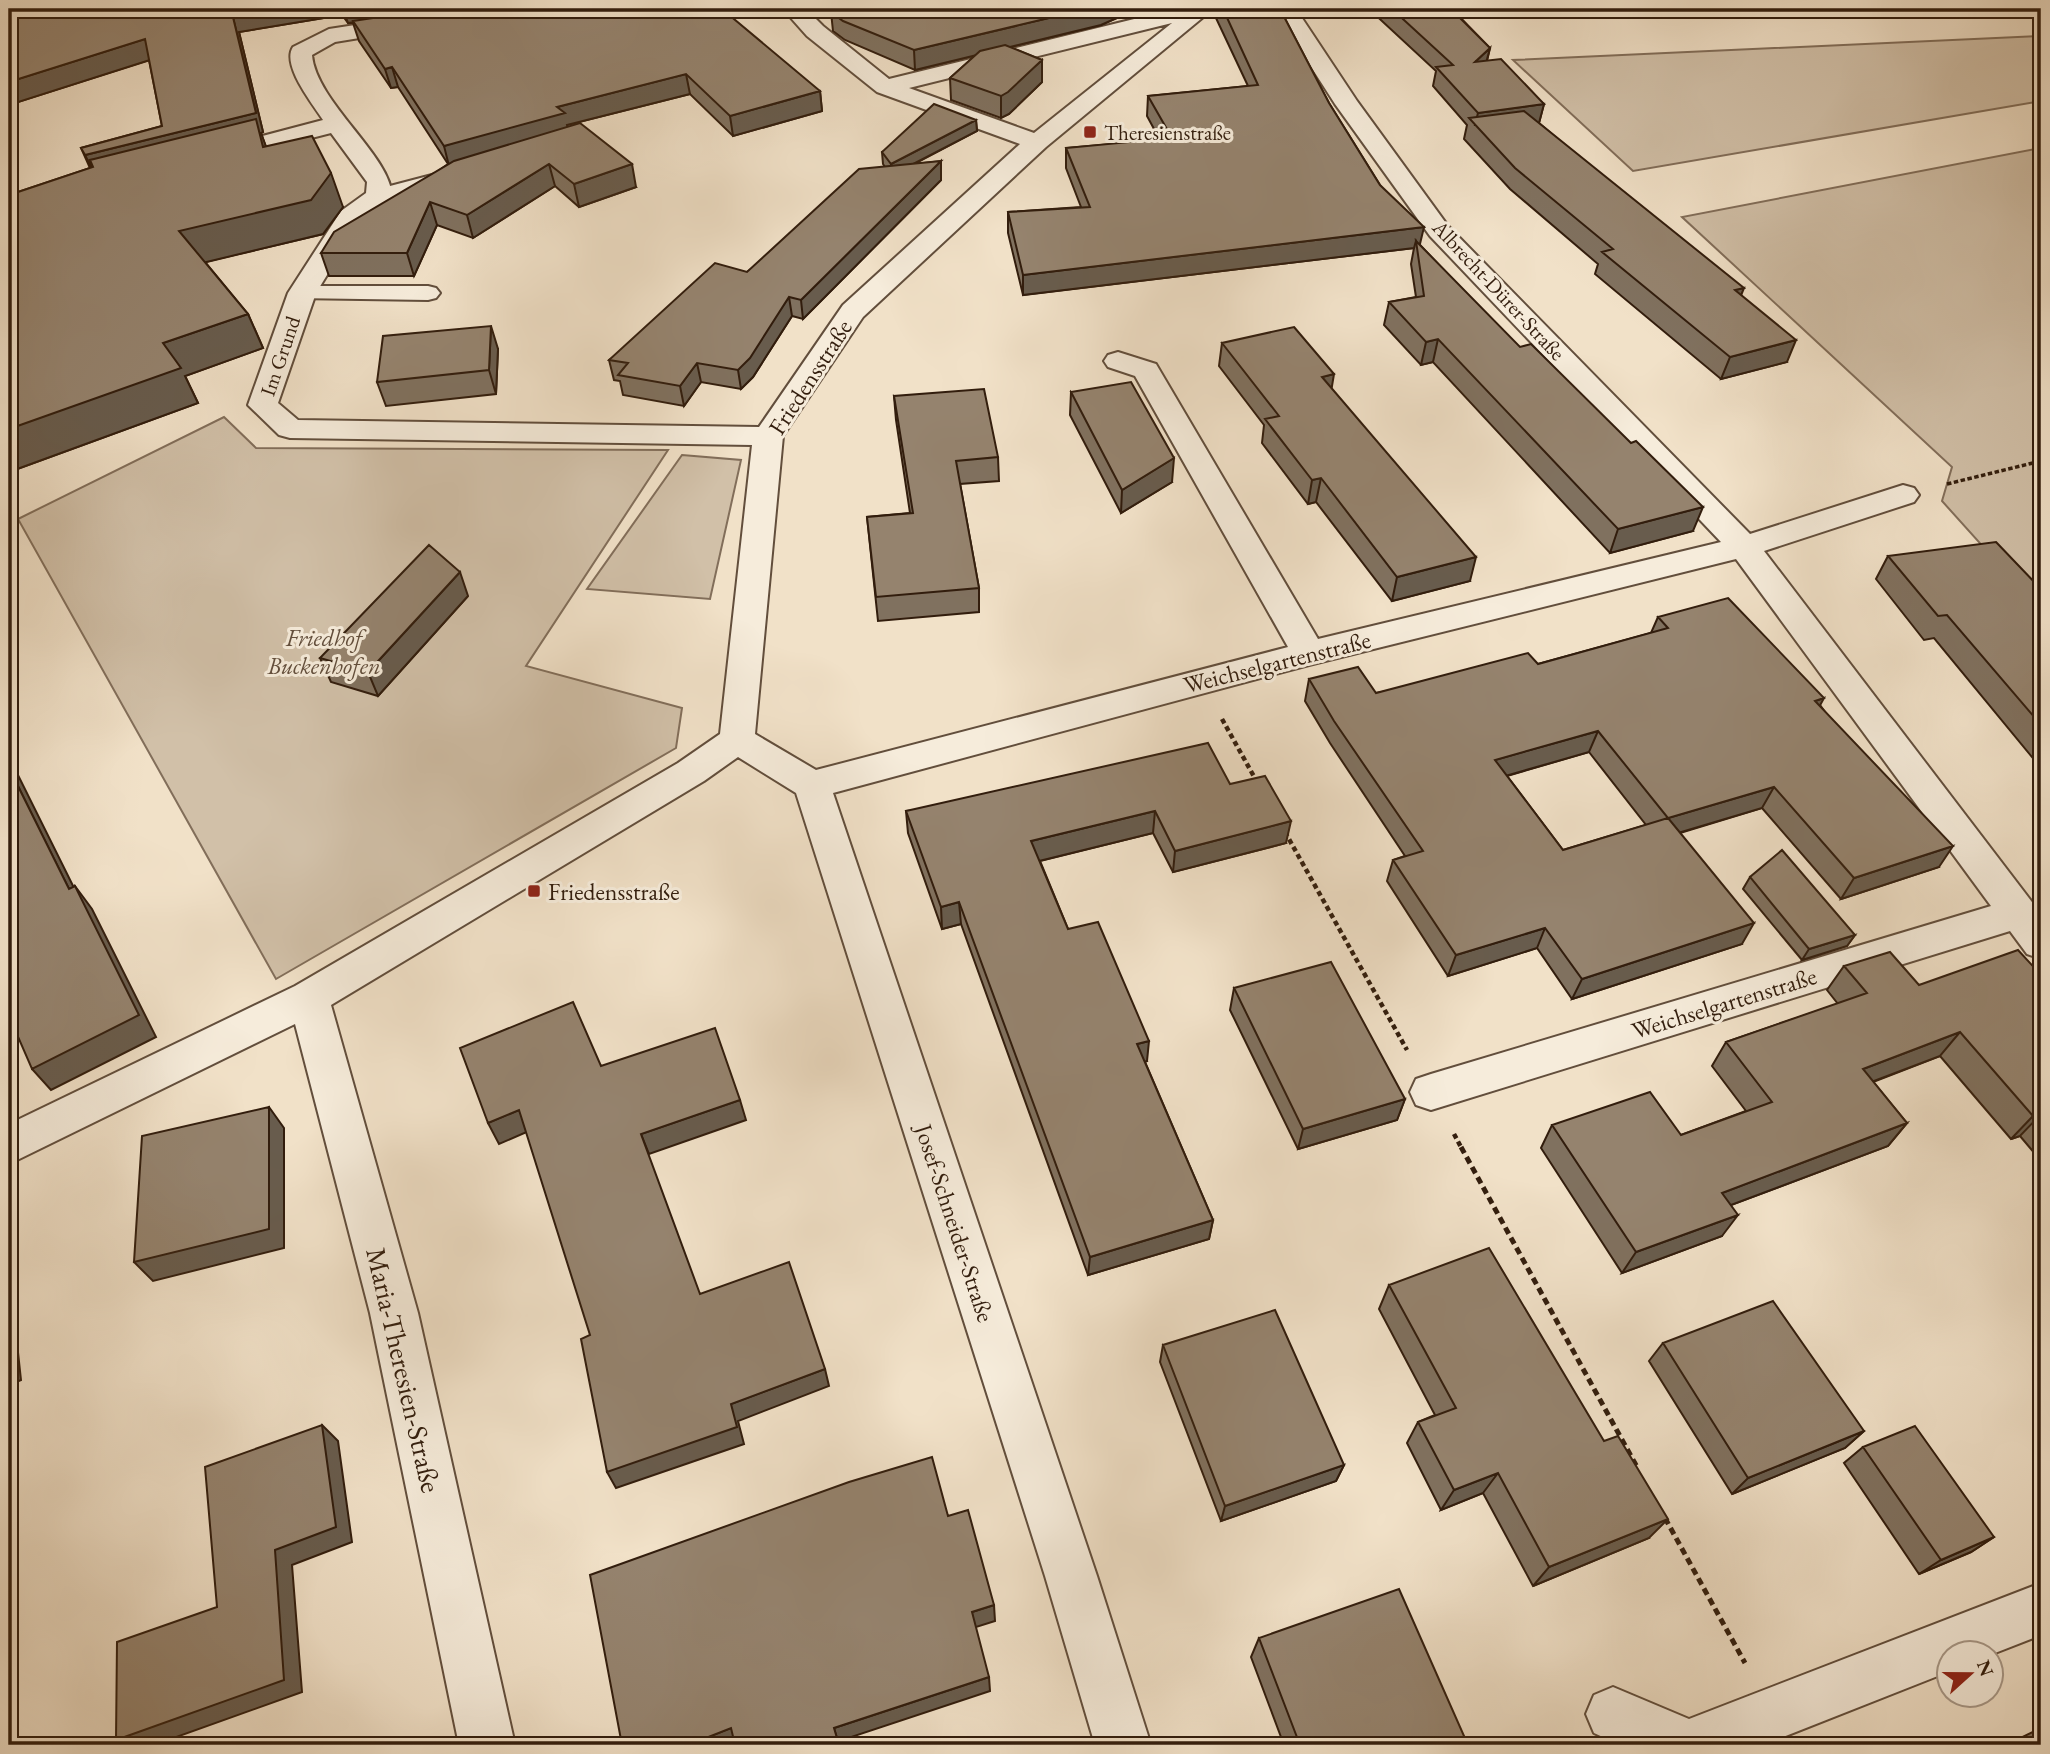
<svg xmlns="http://www.w3.org/2000/svg" width="2050" height="1754" font-family="'EB Garamond',serif">
	<style>
		.green { fill: #d1c0a8; stroke: #826e5a; stroke-width: 2 }
		.lines { fill: none; stroke-linecap: round; stroke-linejoin: round }
		.lane-casing { stroke: #624e3c; stroke-width: 4 }
		.street-casing { stroke: #624e3c; stroke-width: 4 }
		.path-far2 { stroke: #321d0d; stroke-width: 3.5; stroke-dasharray: 4.5 2.5; stroke-linecap: butt }
		.path-far1 { stroke: #321d0d; stroke-width: 4.5; stroke-dasharray: 5 3.5; stroke-linecap: butt }
		.path { stroke: #321d0d; stroke-width: 5; stroke-dasharray: 7 4.5; stroke-linecap: butt }
		.lane { fill: #f6ecdb; fill-rule: evenodd }
		.street { fill: #f6ecdb; fill-rule: evenodd }
		.wall { fill: #80715f; stroke: #321d0d; stroke-width: 2; fill-rule: evenodd }
		.shaded-wall { fill: #685c4d; stroke: #321d0d; stroke-width: 2 }
		.building { fill: #95836e; stroke: #321d0d; stroke-width: 2; fill-rule: evenodd }
		.poi-dot { fill: #8f2418; stroke: #f6ecdb; stroke-width: 2.5 }
		.labels { text-anchor: middle; dominant-baseline: central; stroke-width: 6; stroke-linejoin: round; paint-order: stroke }
		.far-poi-label { font-size: 21px; fill: #321d0d; stroke: #f6ecdb; text-anchor: start }
		.far-street-label { font-size: 21px; fill: #321d0d; stroke: #f6ecdb }
		.street-label { font-size: 24px; fill: #321d0d; stroke: #f6ecdb }
		.park-label { font-size: 24px; font-style: italic; fill: #624e3c; stroke: #f6ecdb }
		.poi-label { font-size: 24px; fill: #321d0d; stroke: #f6ecdb; text-anchor: start }
		.near-street-label { font-size: 28px; fill: #321d0d; stroke: #f6ecdb }
	</style>
	<rect width="100%" height="100%" fill="#f1e1c8"/>
	<filter id="stains"><feTurbulence type="fractalNoise" baseFrequency=".00286" numOctaves="4"/><feColorMatrix values="0 0 0 0 .2 0 0 0 0 .09 0 0 0 0 .02 0 0 0 .5 -.17"/></filter>
	<radialGradient id="worn" r=".72"><stop offset=".6" stop-color="#630" stop-opacity="0"/><stop offset="1" stop-color="#630" stop-opacity=".3"/></radialGradient>
	<path class="green" d="M2041,36V101L1633,171L1513,60Z
		M2041,148V611L1942,501L1952,467L1682,217Z
		M224,417L256,448L668,450L526,666L682,708L676,748L276,979L18,519Z
		M682,455L741,460L710,599L587,589Z"/>
	<g class="lines">
		<defs>
			<path id="lane" d="M451,170L459,171L462,176L459,181L379,203L371,201L368,196L371,191Z
				M302,286H428L436,288L440,293L436,298L428,300L294,298L290,293L294,288Z"/>
			<path id="street" d="M460,9H511L508,14L500,15L335,42L312,55C316,102 391,156 392,196L360,221L316,293L278,403L298,420L759,427L843,305L1020,144L877,92L807,36L783,9H806L823,26L889,79L1175,9H1213L1046,147L863,317L783,436L755,734L816,770L1288,647L1135,376L1108,367L1104,361L1108,355L1118,352L1156,364L1318,639L1721,542L1430,236L1335,104L1274,9H1296L1357,101L1448,226L1750,534L1903,485L1914,488L1919,495L1914,502L1764,551L2041,914V959L2027,954L2010,931L1431,1110L1416,1105L1410,1092L1416,1079L1431,1074L1991,906L1736,559L1309,665L833,793L1097,1576L1151,1745H1095L1045,1576L796,793L738,757L704,781L331,1005L418,1313L515,1745H459L370,1313L295,1024L9,1164V1124L295,986L678,763L720,734L752,445L290,438L279,435L248,405L288,293L341,211L366,193L367,182L331,133L214,163L205,161L202,156L205,151L323,120C313,104 281,65 293,47L329,29ZM1172,23L1034,133L909,88Z
				M2041,1583V1635L1990,1655V1652H1948V1672L1763,1745H1620L1594,1733L1586,1714L1594,1695L1613,1687L1689,1719Z"/>
		</defs>
		<use href="#lane" class="lane-casing"/>
		<use href="#street" class="street-casing"/>
		<path class="path-far2" d="M1947,484L2041,461"/>
		<path class="path-far1" d="M1222,719L1257,782
			M1285,832L1407,1050
			M1454,1134L1462,1149"/>
		<path class="path" d="M1461,1147L1637,1467
			M1665,1518L1745,1663"/>
		<use href="#lane" class="lane"/>
		<use href="#street" class="street"/>
	</g>
	<path class="wall" d="M9,9H544V10L820,91L822,111L733,136L690,94L567,125L568,127L636,187L579,207L555,186L473,238L437,225L414,276H329L321,253L448,164L398,87L391,88L359,41L353,23H348L342,15L239,32L263,132L261,133L266,147L343,207L323,234L205,262L248,314L263,348L185,376L198,403L9,472V195L90,168L81,148L162,126L149,60L9,105Z
		M973,9H1137L1101,25L1010,47L1042,60V82L1009,114L1001,118L951,100L950,78L976,55L915,70L845,40L833,31L831,12L959,14Z
		M1210,9H1280L1329,103L1380,185L1420,245L1693,531L1610,553L1433,362L1421,365L1384,325L1389,302L1416,297L1411,264L1414,248L1023,295L1008,233V212L1081,207L1066,168V148L1160,140L1147,116L1148,96L1248,86L1216,18L1210,15Z
		M1369,9H1452L1490,48L1487,61L1544,104L1539,123L1741,295L1787,362L1721,379L1595,274L1598,264L1510,189L1464,139L1467,125L1433,86L1436,71Z
		M976,120L977,131L914,164L941,161V180L803,319L792,316L753,377L741,389L701,382L684,406L623,395L620,381L614,380L609,360L747,272L885,167L883,164L882,152Z
		M1222,343L1331,388L1470,581L1392,601L1316,502L1308,504L1262,443L1264,425L1219,366Z
		M498,349L496,394L386,406L377,382Z
		M1071,392L1172,482L1121,513L1070,415Z
		M894,396L998,457L999,481L960,484L979,588V612L878,621L867,517L910,513L896,420Z
		M1888,556L2041,589V768L1934,638L1924,640L1876,579Z
		M468,596L378,696L331,682L320,658Z
		M1658,617L1820,705L1939,867L1841,899L1762,808L1680,833L1742,944L1572,999L1537,948L1448,976L1387,881L1393,860L1405,856L1330,743L1305,701L1309,679L1376,693L1538,664L1651,633ZM1589,752L1646,825L1563,850L1507,776Z
		M1230,784L1286,843L1173,872L1153,833L1040,861L1068,929L1147,1061L1145,1062L1213,1220L1209,1239L1088,1275L961,924L942,929L908,833L906,811Z
		M1750,877L1855,935L1847,946L1802,960L1743,889Z
		M1844,966L1919,985L2041,975V1161L2020,1136L2011,1139L1940,1056L1873,1082L1907,1123L1888,1146L1731,1205L1722,1236L1622,1273L1541,1148L1552,1125L1681,1135L1746,1111L1712,1066L1726,1042L1838,1004L1827,990Z
		M1234,988L1405,1099L1397,1120L1298,1149L1230,1010Z
		M1389,1285L1649,1538L1533,1586L1483,1493L1441,1510L1407,1443L1418,1422L1435,1415L1379,1309Z
		M1663,1343L1864,1431L1845,1448L1732,1494L1649,1361Z
		M1163,1345L1344,1465L1336,1481L1221,1521L1160,1362Z
		M1863,1447L1994,1537L1971,1552L1919,1574L1844,1463Z
		M1259,1638L1468,1745H1284L1251,1657Z
		M2041,1728V1745H2017L2014,1741Z"/>
	<path class="shaded-wall" d="M256,9H340L342,15L239,32L263,132L261,133L268,152L90,160L96,175H95L85,155L256,113L232,13Z
		M343,9H444L348,23Z
		M525,9H544L543,13L528,23Z
		M1087,9H1137L1101,25L915,70L914,50Z
		M145,39L153,59L9,105V82Z
		M1490,48L1485,67L1475,62Z
		M1042,60V82L1009,114L1001,118V96Z
		M392,67L398,87L391,88L385,69Z
		M686,74L690,94L567,125L569,133L449,166L444,146L557,107Z
		M820,91L822,111L733,136L730,116Z
		M1544,104L1539,123L1475,125L1478,113Z
		M976,120L977,131L892,175L891,164Z
		M941,161V180L803,319L801,300Z
		M549,164L555,186L473,238L467,215Z
		M632,164L636,187L579,207L574,184Z
		M331,173L343,207L323,234L194,265L179,231Z
		M430,202L437,225L414,276L407,253Z
		M1424,227L1419,248L1416,241L1414,248L1023,295V275Z
		M1744,288L1735,310V290Z
		M789,297L792,316L753,377L741,389L738,370Z
		M248,314L263,348L185,376L198,403L9,472V429L163,343Z
		M491,326L498,349L496,394L489,370Z
		M1438,339L1433,362L1421,365L1426,342Z
		M1796,340L1787,362L1721,379L1730,357Z
		M697,363L701,382L684,406L680,386Z
		M1334,374L1330,398L1322,377Z
		M1174,458L1172,482L1121,513L1122,490Z
		M1321,478L1316,502L1308,504L1312,480Z
		M1703,507L1693,531L1610,553L1618,529Z
		M1476,557L1470,581L1392,601L1397,577Z
		M460,572L468,596L378,696L368,672Z
		M1824,698L1812,720L1815,701Z
		M1598,731L1589,752L1488,781L1495,760Z
		M9,757L86,912L69,889L9,768Z
		M1774,787L1762,808L1658,839L1668,818Z
		M1155,811L1153,833L1031,863V841Z
		M1291,821L1286,843L1173,872L1175,851Z
		M1953,846L1939,867L1841,899L1854,878Z
		M75,886L92,909L156,1037L51,1090L32,1069Z
		M959,902L961,924L942,929L941,907Z
		M1754,923L1742,944L1572,999L1582,979Z
		M1545,928L1537,948L1448,976L1456,955Z
		M1855,935L1847,946L1802,960L1809,949Z
		M1960,1032L1940,1056L1845,1092L1863,1069Z
		M1149,1041L1147,1061L1135,1065L1137,1044Z
		M1405,1099L1397,1120L1298,1149L1303,1129Z
		M740,1100L746,1120L649,1154L641,1134Z
		M269,1107L284,1128V1248L153,1281L134,1262Z
		M519,1110L529,1131L499,1144L488,1123Z
		M2041,1114L2020,1136L2011,1139L2033,1116Z
		M1907,1123L1888,1146L1707,1214L1722,1193Z
		M1738,1215L1722,1236L1622,1273L1636,1252Z
		M1213,1220L1209,1239L1088,1275L1090,1257Z
		M9,1269L21,1380L9,1385Z
		M825,1369L829,1386L738,1421L744,1444L616,1488L607,1472L731,1404Z
		M322,1425L338,1441L352,1542L292,1565L302,1692L154,1745H127L116,1740L275,1550Z
		M1864,1431L1845,1448L1732,1494L1748,1478Z
		M1344,1465L1336,1481L1221,1521L1225,1506Z
		M1498,1473L1483,1493L1441,1510L1454,1490Z
		M1668,1519L1649,1538L1533,1586L1549,1567Z
		M1994,1537L1971,1552L1919,1574L1941,1560Z
		M994,1605L995,1621L973,1628L972,1612Z
		M989,1677L990,1691L839,1741L841,1745H839L834,1728Z
		M731,1728L740,1742L731,1745H688Z"/>
	<path class="building" d="M9,9H256L232,13L256,113L85,155L81,148L162,126L145,39L9,82Z
		M433,9H527L530,13L549,9H722L820,91L730,116L686,74L557,107L565,113L444,146L392,67L385,69L353,21Z
		M844,9H953L959,14L973,9H1087L914,50L843,21L831,12Z
		M1223,9H1280L1329,103L1380,185L1424,227L1023,275L1008,212L1090,207L1066,148L1172,138L1148,96L1258,85Z
		M1392,9H1451L1490,48L1475,62L1501,59L1544,104L1478,113L1436,67L1453,65Z
		M1005,45L1042,60L1008,92L1001,96L950,78L980,51Z
		M934,104L976,120L891,164L882,152Z
		M1524,111L1744,288L1735,290L1796,340L1730,357L1602,252L1613,249L1515,168L1469,118Z
		M256,119L263,147L312,136L331,173L311,200L179,231L248,314L163,343L181,368L9,429V195L93,167L90,160Z
		M580,123L632,164L574,184L549,164L467,215L430,202L407,253H321L334,232L454,161Z
		M941,161L801,300L789,297L750,358L738,370L697,363L680,386L618,375L628,363L609,360L715,263L747,272L859,169Z
		M1416,241L1520,347L1531,344L1631,443L1636,441L1703,507L1618,529L1438,339L1426,342L1389,302L1424,296Z
		M491,326L489,370L377,382L383,336Z
		M1294,327L1334,374L1322,377L1476,557L1397,577L1321,478L1312,480L1265,419L1279,416L1222,343Z
		M1131,382L1174,458L1122,490L1071,392Z
		M984,389L998,457L956,461L979,588L876,597L867,517L913,513L894,396Z
		M1996,542L2041,589V725L1947,615L1938,616L1888,556Z
		M429,545L460,572L368,672L320,658Z
		M1728,598L1824,698L1815,701L1953,846L1854,878L1774,787L1668,818L1754,923L1582,979L1545,928L1456,955L1393,860L1423,851L1334,721L1309,679L1358,667L1376,693L1528,653L1538,664L1668,628L1658,617ZM1598,731L1668,818L1563,850L1495,760Z
		M1208,743L1230,784L1265,776L1291,821L1175,851L1155,811L1031,841L1068,929L1098,922L1149,1041L1137,1044L1213,1220L1090,1257L959,902L941,907L906,811Z
		M9,768L69,889L75,886L139,1015L32,1069L9,1016Z
		M1782,850L1855,935L1809,949L1750,877Z
		M2018,950L2041,975V1113L2033,1116L1960,1032L1863,1069L1907,1123L1722,1193L1738,1215L1636,1252L1552,1125L1650,1092L1681,1135L1772,1102L1726,1042L1867,993L1844,966L1890,952L1919,985Z
		M1331,962L1405,1099L1303,1129L1234,988Z
		M573,1002L601,1066L715,1028L740,1100L641,1134L700,1294L789,1262L825,1369L731,1404L737,1427L607,1472L581,1339L590,1335L519,1110L488,1123L460,1048Z
		M269,1107V1229L134,1262L142,1136Z
		M1489,1248L1604,1441L1618,1436L1668,1519L1549,1567L1498,1473L1454,1490L1418,1422L1456,1408L1389,1285Z
		M1773,1301L1864,1431L1748,1478L1663,1343Z
		M1275,1310L1344,1465L1225,1506L1163,1345Z
		M322,1425L336,1527L275,1550L284,1680L116,1740L117,1642L217,1607L205,1467Z
		M1915,1426L1994,1537L1941,1560L1863,1447Z
		M932,1457L948,1516L968,1510L994,1605L972,1612L989,1677L834,1728L839,1745H735L731,1728L688,1745H622L590,1575L849,1482Z
		M1399,1589L1468,1745H1300L1259,1638Z"/>
	<g class="poi-dot">
		<rect x="1083" y="125" width="14" height="14" rx="3.5"/>
		<rect x="527" y="884" width="14" height="14" rx="3.5"/>
	</g>
	<g class="labels">
		<g class="far-poi-label">
			<text x="1104" y="132">Theresienstraße</text>
		</g>
		<g class="far-street-label">
			<text transform="translate(1499 290) rotate(47)">Albrecht-Dürer-Straße</text>
			<text transform="translate(280 356) rotate(-71)">Im Grund</text>
		</g>
		<g class="street-label">
			<text transform="translate(810 377) rotate(-57)">Friedensstraße</text>
			<text transform="translate(1277 662) rotate(-14)">Weichselgartenstraße</text>
			<text transform="translate(1724 1003) rotate(-17)">Weichselgartenstraße</text>
			<text transform="translate(955 1223) rotate(72)">Josef-Schneider-Straße</text>
		</g>
		<g class="park-label">
			<text x="324" y="637">Friedhof<tspan x="324" dy="28">Buckenhofen</tspan></text>
		</g>
		<g class="poi-label">
			<text x="548" y="891">Friedensstraße</text>
		</g>
		<g class="near-street-label">
			<text transform="translate(404 1370) rotate(77)">Maria-Theresien-Straße</text>
		</g>
	</g>
	<rect width="2050" height="1754" fill="none" stroke="#f1e1c8" stroke-width="35"/>
	<rect x="10" y="10" width="2029" height="1733" fill="none" stroke="#321d0d" stroke-width="3.5"/>
	<rect x="18" y="18" width="2015" height="1719" fill="none" stroke="#321d0d" stroke-width="2"/>
	<g transform="translate(1970 1674) rotate(69)"><circle r="33" fill="#f6ecdb" stroke="#a89989" stroke-width="2"/>
	<path d="M0-5L12 26L0 18L-12 26Z" fill="#8f2418"/>
	<text y="-10" font-size="19" font-weight="bold" text-anchor="middle" fill="#321d0d">N</text>
	</g>
	<rect width="100%" height="100%" filter="url(#stains)"/>
	<rect width="100%" height="100%" fill="url(#worn)"/>
</svg>
